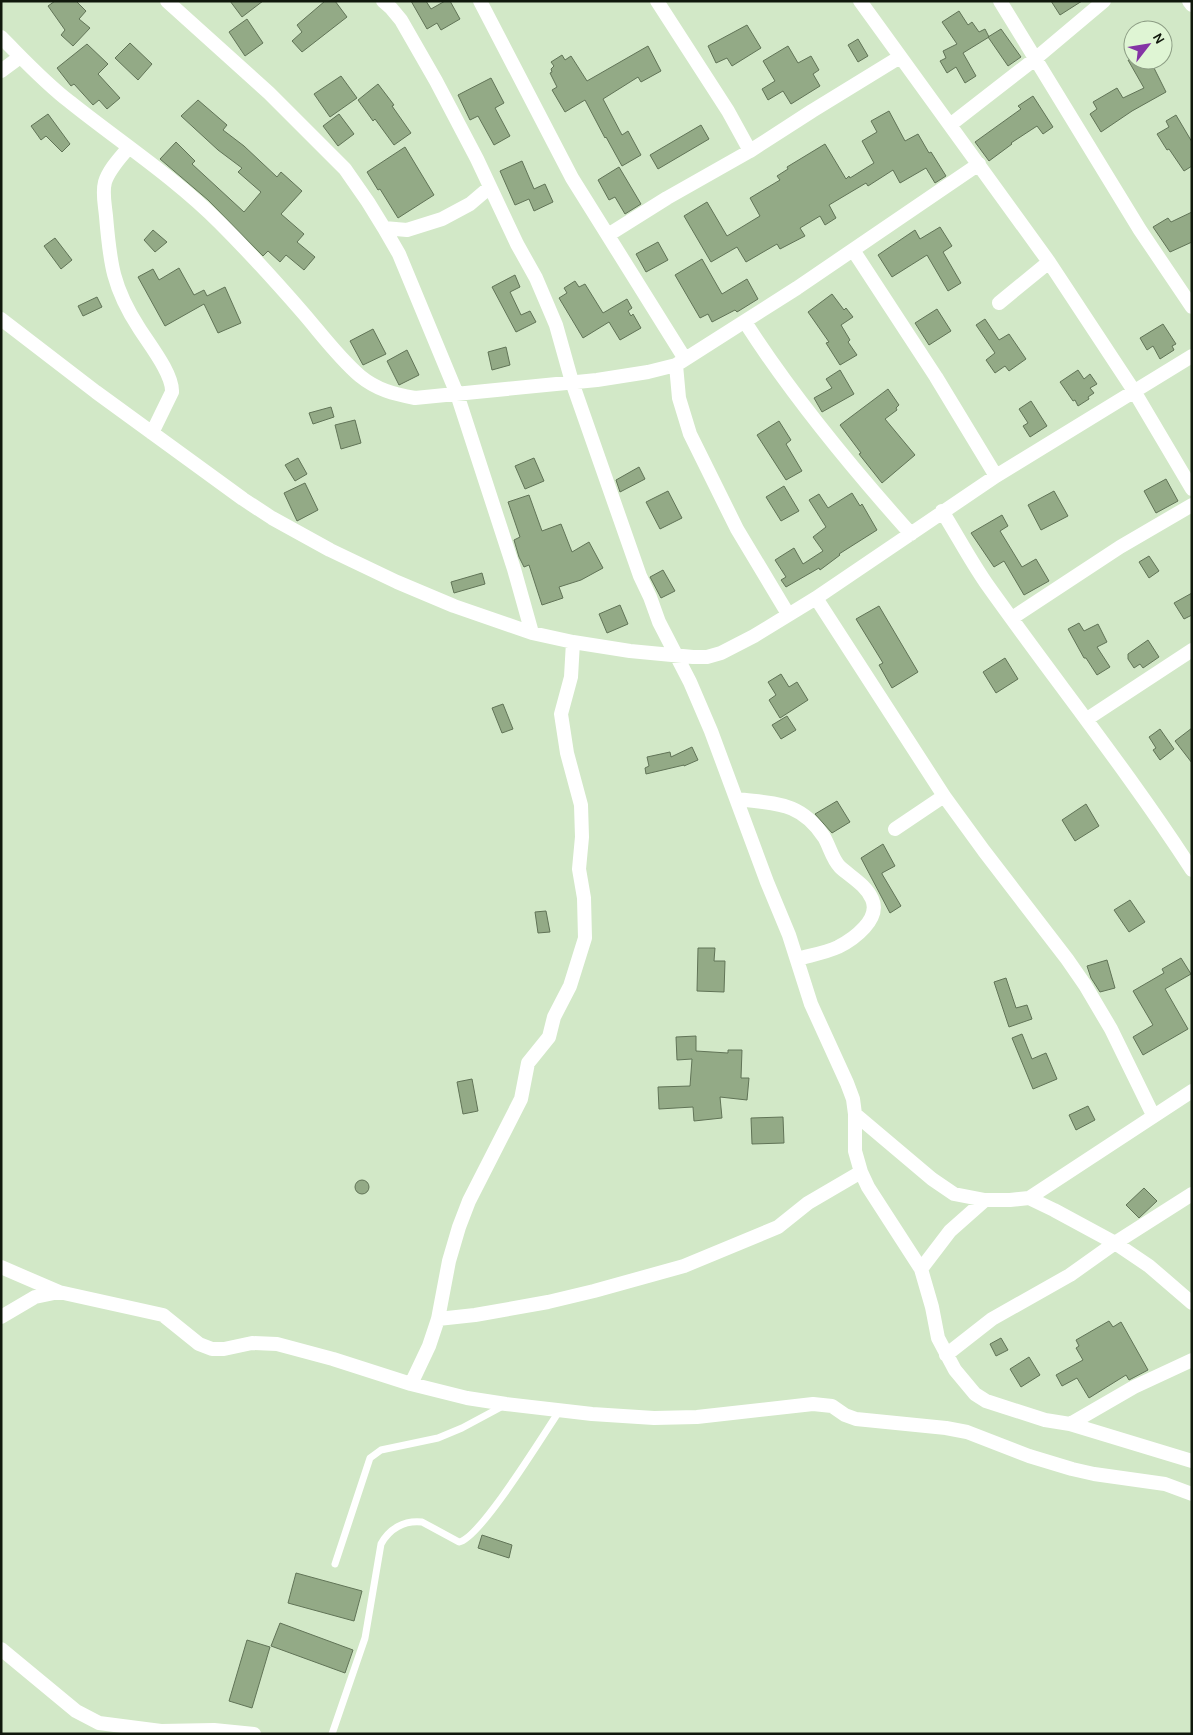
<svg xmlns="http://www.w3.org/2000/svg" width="1193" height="1735" font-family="Karla,sans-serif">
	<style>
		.building { fill: #93aa86; stroke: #617457 }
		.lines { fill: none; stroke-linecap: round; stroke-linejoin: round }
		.service { stroke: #fff; stroke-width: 7 }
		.minor { stroke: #fff; stroke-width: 14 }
	</style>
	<rect width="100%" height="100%" fill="#d2e8c7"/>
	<path class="building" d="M55,1H76L86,11L79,19L90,28L73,46L61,35L65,30L48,6Z
		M230,1H263L242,17Z
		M325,1H335L347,17L302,52L292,41L302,32L297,25Z
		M411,1H426L431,9L445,1H450L460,19L441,30L437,23L427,29Z
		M1051,1H1082L1060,15Z
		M959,11L968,25L972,22L979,32L985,29L989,37L963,53L976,76L965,83L956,67L947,73L940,61L946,58L943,51L957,44L942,22Z
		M247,19L263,43L245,56L229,32Z
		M747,25L761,48L732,66L727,58L716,63L708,46Z
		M1001,29L1021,57L1008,66L988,37Z
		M858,39L868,56L858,62L848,45Z
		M130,43L152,64L138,80L115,58Z
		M87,44L108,64L98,74L120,98L107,109L99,100L93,105L74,84L71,86L57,68Z
		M648,46L661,71L641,82L638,77L603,99L622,135L628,131L641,155L622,166L606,137L605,138L585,100L565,112L552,90L557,87L550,73L552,72L551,69L554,66L551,62L562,55L565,60L571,56L587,81Z
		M788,46L798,63L811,56L819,70L813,74L820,86L791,104L783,91L768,100L762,89L775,81L763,61Z
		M1128,60H1150L1166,92L1132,111L1101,132L1090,114L1097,109L1093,102L1117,88L1123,98L1144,88Z
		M341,76L357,98L330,117L314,94Z
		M491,78L504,103L495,108L510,136L494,145L478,116L470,120L458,95Z
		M378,84L394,105L392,106L411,133L394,145L375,119L373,121L358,100Z
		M1033,96L1053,127L1043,134L1037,126L1011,143L1012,144L989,161L975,142L1021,109L1018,106Z
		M198,100L227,125L223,130L244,146L277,177L281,172L302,191L281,214L304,234L297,242L315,257L304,270L286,255L280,262L268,251L263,256L208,200L160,159L176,142L195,161L192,164L244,212L261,192L238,172L242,168L218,150L181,116Z
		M889,111L905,141L918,134L929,153L931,152L946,176L935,183L926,168L900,183L893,170L868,186L866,183L829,205L836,218L825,225L820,216L800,228L805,236L780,249L777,244L746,262L737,247L711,262L684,216L707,202L727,236L760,216L750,198L780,180L777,176L788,169L787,167L825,144L846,179L849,176L850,178L874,163L862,141L877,132L871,121Z
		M48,114L70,144L62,152L46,136L41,140L31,126Z
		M339,114L354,134L338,146L323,126Z
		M1176,115L1192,142V166L1184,171L1169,149L1167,150L1157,134L1169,127L1166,121Z
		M701,125L709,139L658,169L650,155Z
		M405,147L434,195L398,218L380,189L378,190L367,172Z
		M522,161L534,189L545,184L553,202L534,211L529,199L515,205L500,171Z
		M619,167L641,204L625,214L615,197L609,200L598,180Z
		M1192,212V242L1170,252L1153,227L1168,218L1171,222Z
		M940,227L952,246L943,252L961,283L948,291L927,255L892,277L878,255L915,230L920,239Z
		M153,230L167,242L155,252L144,240Z
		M55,238L72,260L61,269L44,246Z
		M658,242L668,260L646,272L636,254Z
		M702,259L722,294L747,279L758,299L737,312L735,310L712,322L708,314L700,318L675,275Z
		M179,268L194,295L204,290L207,296L225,287L241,323L218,333L204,304L165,326L138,277L153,269L159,280Z
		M515,275L520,287L510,292L521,315L530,311L536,322L516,332L492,287Z
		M575,281L579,287L585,284L603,313L627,299L632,308L628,311L631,316L633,314L641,328L620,340L609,322L583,338L559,298L567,293L564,288Z
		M832,294L844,310L846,308L853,317L841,325L850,340L848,342L857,355L840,365L826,343L829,342L808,312Z
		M97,297L102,307L83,316L78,306Z
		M937,309L951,331L929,345L915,323Z
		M985,319L999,340L1009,334L1026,359L1009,371L1005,366L995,373L986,360L995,353L976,325Z
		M1163,324L1176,344L1172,346L1174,350L1160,359L1153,346L1147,350L1140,338Z
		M373,329L386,354L363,365L350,341Z
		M506,347L510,365L492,370L488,352Z
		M407,350L419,375L399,385L387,361Z
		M840,370L854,394L822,412L814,398L832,388L826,379Z
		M1078,370L1084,379L1090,374L1097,384L1090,388L1094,393L1088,397L1089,399L1078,406L1075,400L1073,401L1060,382Z
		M888,389L899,405L896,408L897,410L885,419L915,455L882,483L859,454L861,453L840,425Z
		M1031,401L1047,426L1030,437L1023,426L1028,423L1019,409Z
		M331,407L334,417L313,424L309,413Z
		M355,420L361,443L341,449L335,425Z
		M779,421L791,440L786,444L802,471L786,480L757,435Z
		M298,458L307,474L295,481L285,465Z
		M534,458L544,481L525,489L515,466Z
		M639,467L645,479L620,492L616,480Z
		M1166,479L1178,501L1156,513L1144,491Z
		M305,483L318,510L297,521L284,493Z
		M784,486L799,511L781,521L766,497Z
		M668,491L682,518L660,529L646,502Z
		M1054,491L1068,516L1041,530L1028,505Z
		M852,493L860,506L862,504L877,530L839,554L840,555L820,570L819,568L786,587L781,580L786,577L775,560L794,548L803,564L823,551L813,537L826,527L809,500L819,494L828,508Z
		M529,495L542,531L561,524L572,552L589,542L603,568L581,580L559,587L563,598L542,605L529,565L524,567L519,557L514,540L520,537L508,502Z
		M1002,515L1008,526L1000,531L1022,567L1036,559L1049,581L1024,595L1004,561L994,567L971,533Z
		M1149,556L1159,571L1149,578L1139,562Z
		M663,570L675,591L661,598L650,577Z
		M482,573L485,584L454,593L451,582Z
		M1192,593V615L1184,619L1174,603Z
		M620,605L628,624L607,633L599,614Z
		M879,606L918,672L892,688L879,665L883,663L856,619Z
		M1079,623L1084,631L1098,624L1107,642L1097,647L1110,667L1097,675L1086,658H1084L1068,629Z
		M1148,640L1159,657L1143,668L1140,664L1134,668L1128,659V654Z
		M1005,658L1018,679L996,693L983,672Z
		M781,674L789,687L797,682L808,700L780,718L769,700L776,695L768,682Z
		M503,704L513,729L502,733L492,708Z
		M787,716L796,730L781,739L772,725Z
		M1192,728V763L1175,741Z
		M1160,729L1174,749L1160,760L1153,750L1156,748L1149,737Z
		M692,747L698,760L684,766V765L646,774L645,768L649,766L647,757L670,752L671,757Z
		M837,801L850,822L832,833L815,814Z
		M1086,804L1099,826L1075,841L1062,820Z
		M883,844L895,866L882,873V874L901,906L890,913L861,858Z
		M1130,900L1145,922L1129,932L1114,910Z
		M546,911L550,932L538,933L535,912Z
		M698,948H715L714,961H725L724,992L697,991Z
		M1181,958L1191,974L1165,989L1188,1029L1143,1055L1133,1037L1153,1025L1133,991L1164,973L1162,969Z
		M1107,960L1115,988L1100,992L1091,978L1087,966Z
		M1006,978L1016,1008L1027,1005L1032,1019L1009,1027L994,982Z
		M1022,1034L1032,1059L1046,1053L1057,1079L1033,1089L1012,1038Z
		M696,1036V1051L728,1053V1050H742L741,1078H749L747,1100L720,1097L722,1118L694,1121L693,1107L659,1109L658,1087L690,1086L692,1059L677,1060L676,1037Z
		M472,1079L478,1111L463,1114L457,1082Z
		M1088,1106L1095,1120L1076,1130L1069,1115Z
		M783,1117L784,1143L752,1144L751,1118Z
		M355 1187a7 7 0 1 1 14 0a7 7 0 1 1-14 0Z
		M1144,1188L1157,1201L1139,1218L1126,1205Z
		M1109,1321L1113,1327L1121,1322L1148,1370L1129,1380L1126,1375L1089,1398L1077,1378L1062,1386L1056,1375L1083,1360L1076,1348L1079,1346L1076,1340Z
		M1001,1338L1008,1350L996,1356L990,1344Z
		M1029,1357L1040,1375L1021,1387L1010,1369Z
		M482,1535L512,1545L509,1558L478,1548Z
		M296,1573L362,1591L354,1621L288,1603Z
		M280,1623L353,1650L345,1673L271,1646Z
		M247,1640L270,1647L252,1708L229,1701Z"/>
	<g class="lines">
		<path class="service" d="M335,1564L370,1458L381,1450L438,1438L462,1428L503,1406
			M332,1734L365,1638L381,1544C389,1529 404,1520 422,1522L459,1542C480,1539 545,1432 560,1410"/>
		<path class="minor" d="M167,1L269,93L345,169L368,202L384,228L399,254L457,394L514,569L532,633
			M383,1L391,8L401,20L436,81L477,159L517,244L536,278L556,325L572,382L640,576L650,597L659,622L690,682L711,731L767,882L789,935L811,1004L847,1083L853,1099L855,1114V1151L861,1172L868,1187L921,1269L932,1307L938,1338L955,1370L975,1394L986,1401L1045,1420L1070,1424L1192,1461
			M480,1L572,178L685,359
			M657,1L728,111L750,151
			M860,1L1049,262L1134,391L1192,489
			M1000,1L1140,230L1192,307
			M1189,1L1192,5
			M1,37C23,59 45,83 70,102C120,142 174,177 220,223C249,252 277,283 304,314C322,335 339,358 360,376C377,390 394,394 415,398L597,380L648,372L676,365L797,288L979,164
			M1,71L20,57
			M950,125L1035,59L1104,1
			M129,147C120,158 109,169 105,182C102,193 105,205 106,216C110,264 113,288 139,328C149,344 173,374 172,392L152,433
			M384,228L407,230L442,219L470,204L490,187
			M608,235L667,198L750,151L812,111L900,57
			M853,250L936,377L996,476
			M999,303L1049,262
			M1,319L96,392L243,499L272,518L330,550L397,582L454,606L532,633L573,642L630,651L693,657H707L721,653L754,636L816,598L996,476L1192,356
			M745,322C793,397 851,467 911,534
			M676,365L679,398L690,434L737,529L788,614
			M942,511C957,535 970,560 986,583C1054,679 1128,771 1192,870
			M816,598L944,796L984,851L1067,959L1085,985L1111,1029L1153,1115
			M1012,618L1120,547L1192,505
			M1087,719L1192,650
			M737,799C775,804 800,801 824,837C830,847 832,859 840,867C851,877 866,885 872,899C881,919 854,939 838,947C825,953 811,955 797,959
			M895,829L944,796
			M855,1114L932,1179L954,1194L985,1200H1010L1029,1198L1054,1210L1115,1243L1149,1266L1192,1303
			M1029,1198L1192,1091
			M1,1267L59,1292
			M921,1269L950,1231L985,1200
			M1,1317L35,1297L59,1292L163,1315L199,1344L212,1349H224L252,1343L277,1344L333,1359L411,1384L467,1398L506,1404L592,1414L654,1418L697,1417L813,1404L832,1406L845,1415L856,1419L946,1428L967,1432L1029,1456L1072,1469L1094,1474L1165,1484L1192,1494
			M438,1319L475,1315L548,1302L594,1291L684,1266L778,1227L808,1203L861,1172
			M946,1355L992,1319L1070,1275L1115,1243L1192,1194
			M411,1384L429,1346L438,1319L449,1261L459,1227L469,1201L521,1099L528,1063L549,1037L554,1017L570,986L585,938L584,898L579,869L582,837L581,805L567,753L561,714L571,677L573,642
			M1070,1424L1134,1387L1192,1360
			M1,1649L76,1711L99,1723L161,1731L214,1730L254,1734"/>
	</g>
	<rect width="1193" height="1735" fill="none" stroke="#10180c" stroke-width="5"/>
	<g transform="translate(1148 45) rotate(59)"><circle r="24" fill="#dff5d4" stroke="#8c9d84"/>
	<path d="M0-4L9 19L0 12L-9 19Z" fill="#8434a5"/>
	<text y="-8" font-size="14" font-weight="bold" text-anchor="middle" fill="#10180c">N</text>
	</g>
</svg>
